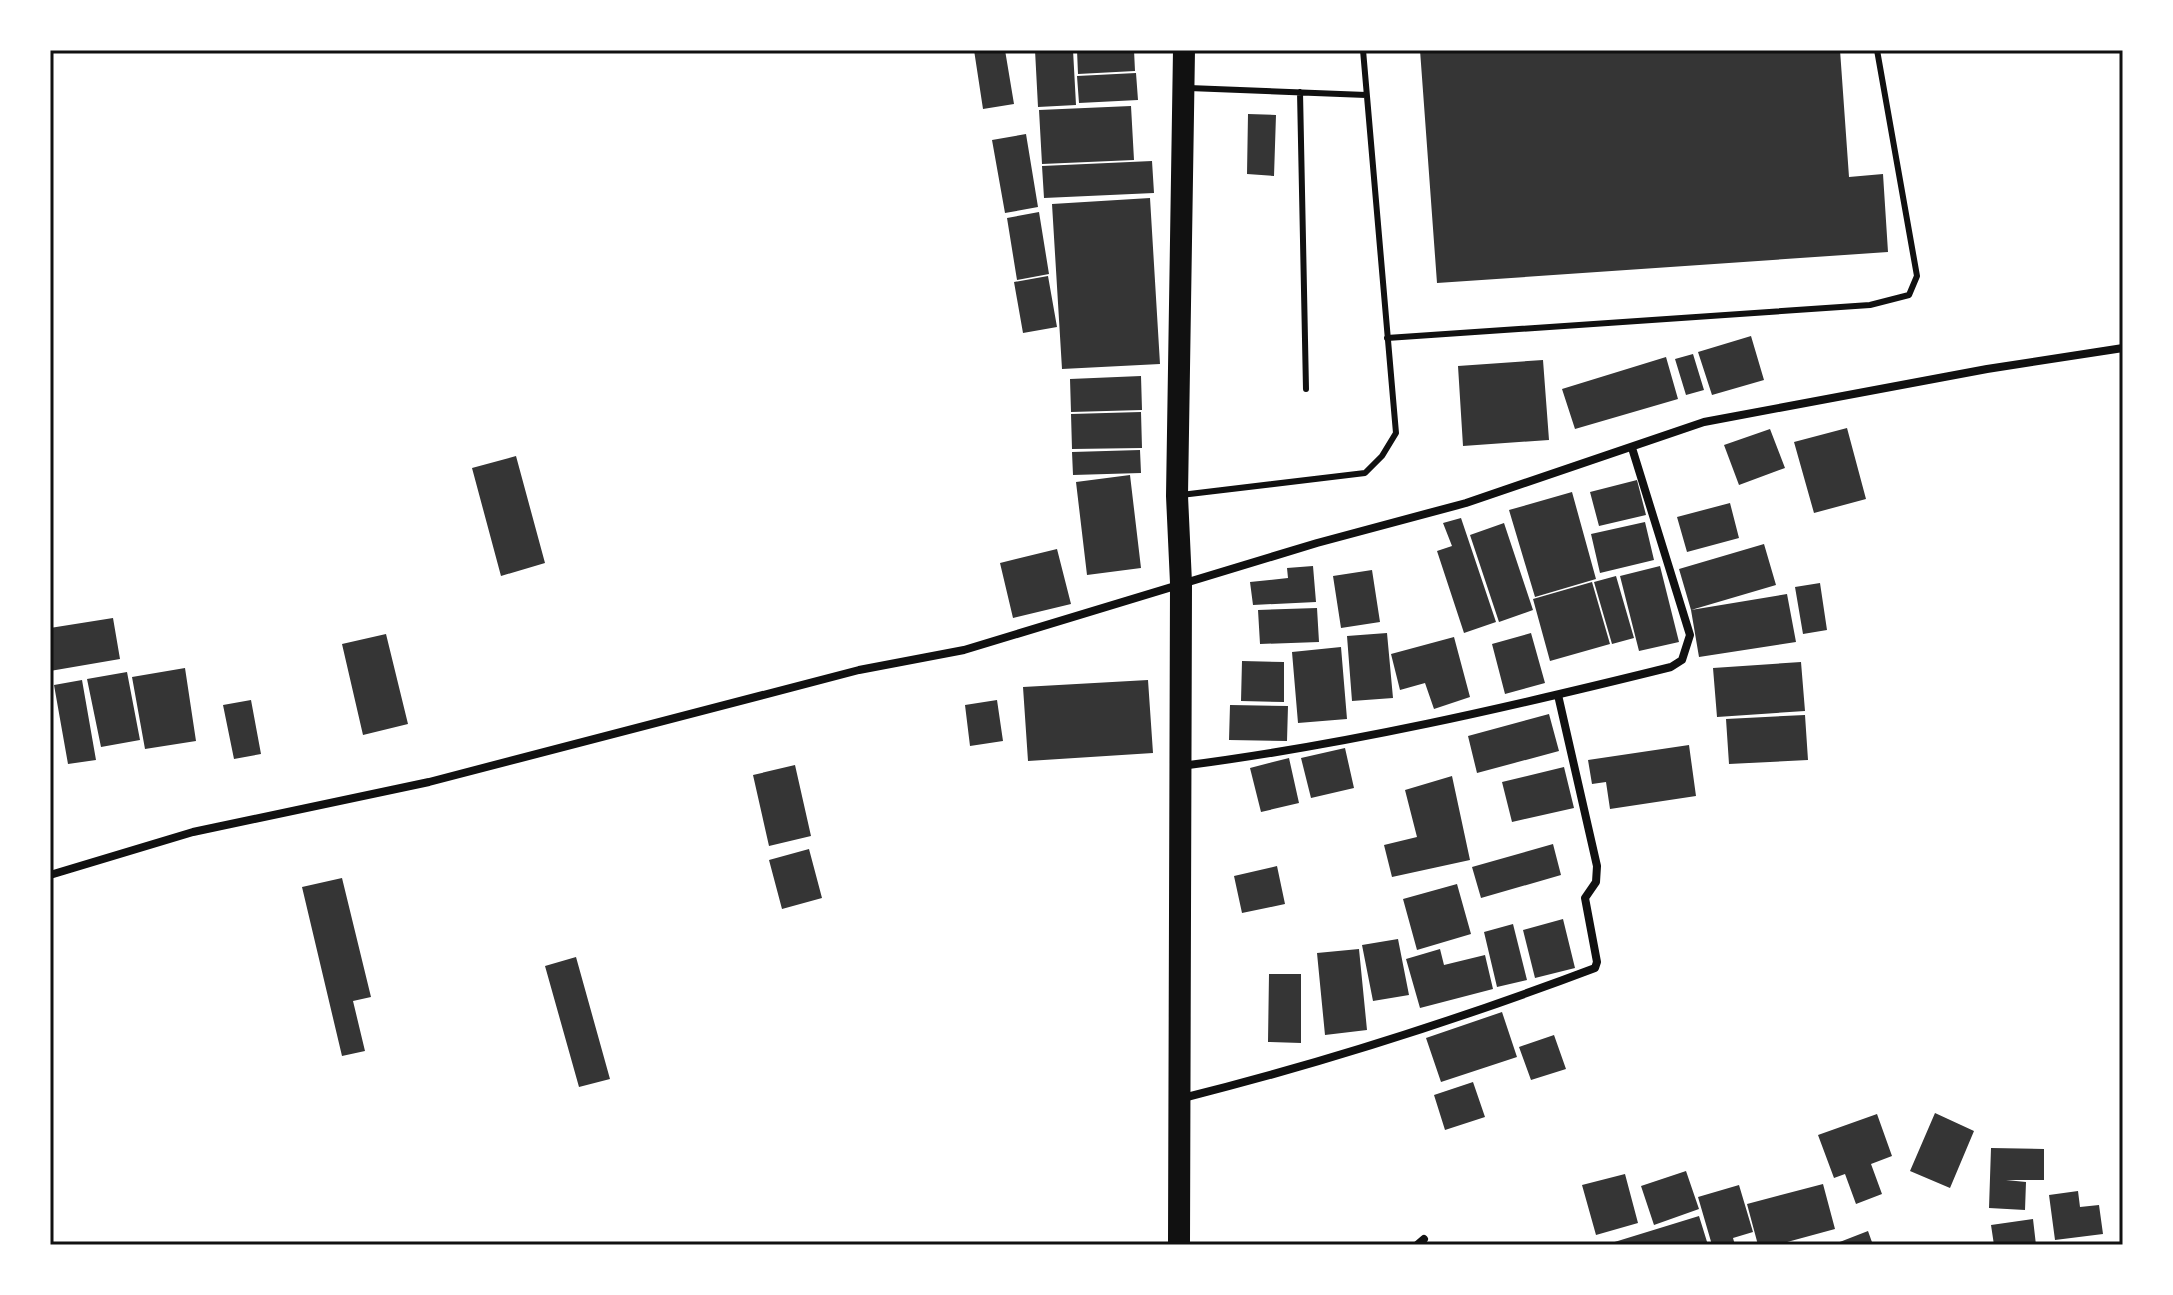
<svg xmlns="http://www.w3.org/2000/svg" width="2173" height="1295" font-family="Manrope,sans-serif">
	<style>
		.building { fill: #353535 }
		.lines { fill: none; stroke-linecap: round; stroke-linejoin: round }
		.service { stroke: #111; stroke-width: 6 }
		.minor { stroke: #111; stroke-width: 8 }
		.trunk { stroke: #111; stroke-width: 22 }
		.neatline { fill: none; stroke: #111; stroke-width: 3 }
	</style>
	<rect width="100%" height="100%" fill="#fff"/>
	<path class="building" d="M974,50H1005L1014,104L983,109Z
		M1035,50H1073L1076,105L1038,107Z
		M1077,50H1134L1135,71L1078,74Z
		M1420,50H1840L1849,177L1883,174L1888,252L1437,283Z
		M1136,73L1138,100L1079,103L1077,76Z
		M1131,106L1134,160L1042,164L1039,110Z
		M1248,114L1276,115L1274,176L1247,174Z
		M1026,134L1038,207L1005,213L992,140Z
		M1152,161L1154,193L1044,198L1042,166Z
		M1150,198L1160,364L1062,369L1052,204Z
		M1039,212L1049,274L1017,280L1007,218Z
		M1048,276L1057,327L1023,333L1014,282Z
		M1751,336L1764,380L1712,395L1698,352Z
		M1693,354L1704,390L1686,395L1675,359Z
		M1666,357L1678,399L1575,429L1562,389Z
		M1543,360L1549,440L1463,446L1458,366Z
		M1141,376L1142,410L1071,412L1070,379Z
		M1141,412L1142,448L1072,449L1071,414Z
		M1847,428L1866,499L1814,513L1794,442Z
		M1770,429L1785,468L1739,485L1724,445Z
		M1140,450L1141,473L1073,475L1072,452Z
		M516,456L545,563L501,576L472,468Z
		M1130,475L1141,568L1087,575L1076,482Z
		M1637,480L1646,515L1599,526L1590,492Z
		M1572,492L1596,579L1535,597L1509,510Z
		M1730,503L1739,538L1687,552L1677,517Z
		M1461,518L1496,622L1464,633L1437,551L1452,546L1443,523Z
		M1645,522L1654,560L1600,573L1591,534Z
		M1504,523L1533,610L1499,622L1470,535Z
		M1764,544L1776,585L1691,610L1679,569Z
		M1057,549L1071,604L1013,618L1000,563Z
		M1313,566L1316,602L1253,605L1250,582L1288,578L1287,568Z
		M1660,566L1679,642L1639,651L1620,576Z
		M1372,570L1380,622L1341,628L1333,576Z
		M1616,576L1634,638L1612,644L1594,582Z
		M1592,582L1610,644L1550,661L1533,599Z
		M1820,583L1827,630L1803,634L1795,587Z
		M1787,594L1796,642L1699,657L1691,610Z
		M1317,608L1319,642L1260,644L1258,610Z
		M113,618L120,659L50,671V628Z
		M1387,633L1393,698L1352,701L1347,636Z
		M1531,633L1545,683L1505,694L1492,644Z
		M386,634L408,724L363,735L342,644Z
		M1454,637L1470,697L1434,709L1425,683L1400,690L1391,654Z
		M1341,647L1347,719L1298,723L1292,652Z
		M1242,661L1284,662V702L1241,701Z
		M1801,662L1805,711L1717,717L1713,668Z
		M185,668L196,741L145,749L132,677Z
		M127,672L140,740L101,747L87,679Z
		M82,680L96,760L68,764L54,685Z
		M1148,680L1153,753L1028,761L1023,687Z
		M251,700L261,754L234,759L223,705Z
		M997,700L1003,741L970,746L965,705Z
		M1230,705L1288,706L1287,741L1229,740Z
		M1549,714L1559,751L1477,773L1468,736Z
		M1805,715L1808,760L1729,764L1726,719Z
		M1689,745L1696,796L1610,809L1606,782L1592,784L1588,760Z
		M1345,748L1354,788L1311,798L1301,758Z
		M1289,758L1299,803L1261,812L1250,768Z
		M795,765L811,836L769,846L753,775Z
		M1564,767L1574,808L1512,822L1502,782Z
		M1452,776L1470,860L1392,877L1384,845L1417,837L1405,790Z
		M1553,844L1561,875L1481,898L1472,867Z
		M809,849L822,898L782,909L769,860Z
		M1277,866L1285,904L1242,913L1234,876Z
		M342,878L371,997L353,1001L365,1051L342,1056L302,887Z
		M1457,884L1471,934L1417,950L1403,899Z
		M1563,919L1575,968L1535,978L1523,930Z
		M1513,924L1527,980L1497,987L1484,932Z
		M1398,939L1409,995L1373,1001L1362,945Z
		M1359,949L1367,1030L1325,1035L1317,953Z
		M1440,949L1444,965L1485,955L1493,989L1420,1008L1406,959Z
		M576,957L610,1079L579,1087L545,966Z
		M1269,974H1301V1043L1268,1042Z
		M1502,1012L1517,1057L1441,1082L1426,1038Z
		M1554,1035L1566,1069L1531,1080L1519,1047Z
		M1473,1082L1485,1117L1445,1130L1434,1095Z
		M1935,1113L1974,1131L1950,1188L1910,1171Z
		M1877,1114L1892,1156L1871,1164L1882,1194L1856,1204L1845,1174L1834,1178L1818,1135Z
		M1991,1148L2044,1149V1180H2006L2026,1182L2025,1210L1989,1208Z
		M1686,1171L1699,1209L1654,1225L1641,1186Z
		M1625,1174L1638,1223L1596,1235L1582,1185Z
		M1823,1184L1835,1229L1776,1245H1758L1747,1204Z
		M1739,1185L1753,1232L1733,1238L1735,1245H1712L1698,1197Z
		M2078,1191L2080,1207L2099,1205L2103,1234L2055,1240L2049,1195Z
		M1699,1216L1708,1245H1608V1244Z
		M2033,1219L2036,1245H1994L1991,1225Z
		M1868,1231L1873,1245H1832Z"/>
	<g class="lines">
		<path class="service" d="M1189,88L1366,95
			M1300,92L1306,389
			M1387,338L1870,305L1909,295L1917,276L1877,50
			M1181,495L1365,473L1382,456L1396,433L1363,50"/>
		<path class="minor" d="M1181,766C1346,745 1510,707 1671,667L1682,660L1690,635L1632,448
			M50,875L193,832L429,782L859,670L964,650L1317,543L1466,503L1704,422L1987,369L2123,348
			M1183,1098C1323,1063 1460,1019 1595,968L1597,962L1585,898L1596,882L1597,866L1558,695
			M1417,1245L1424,1239"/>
		<path class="trunk" d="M1179,1245L1181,583L1177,496L1184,50"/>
	</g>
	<rect width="2173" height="1295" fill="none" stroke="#ffffff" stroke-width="104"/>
	<rect x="52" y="52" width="2069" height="1191" class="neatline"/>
</svg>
